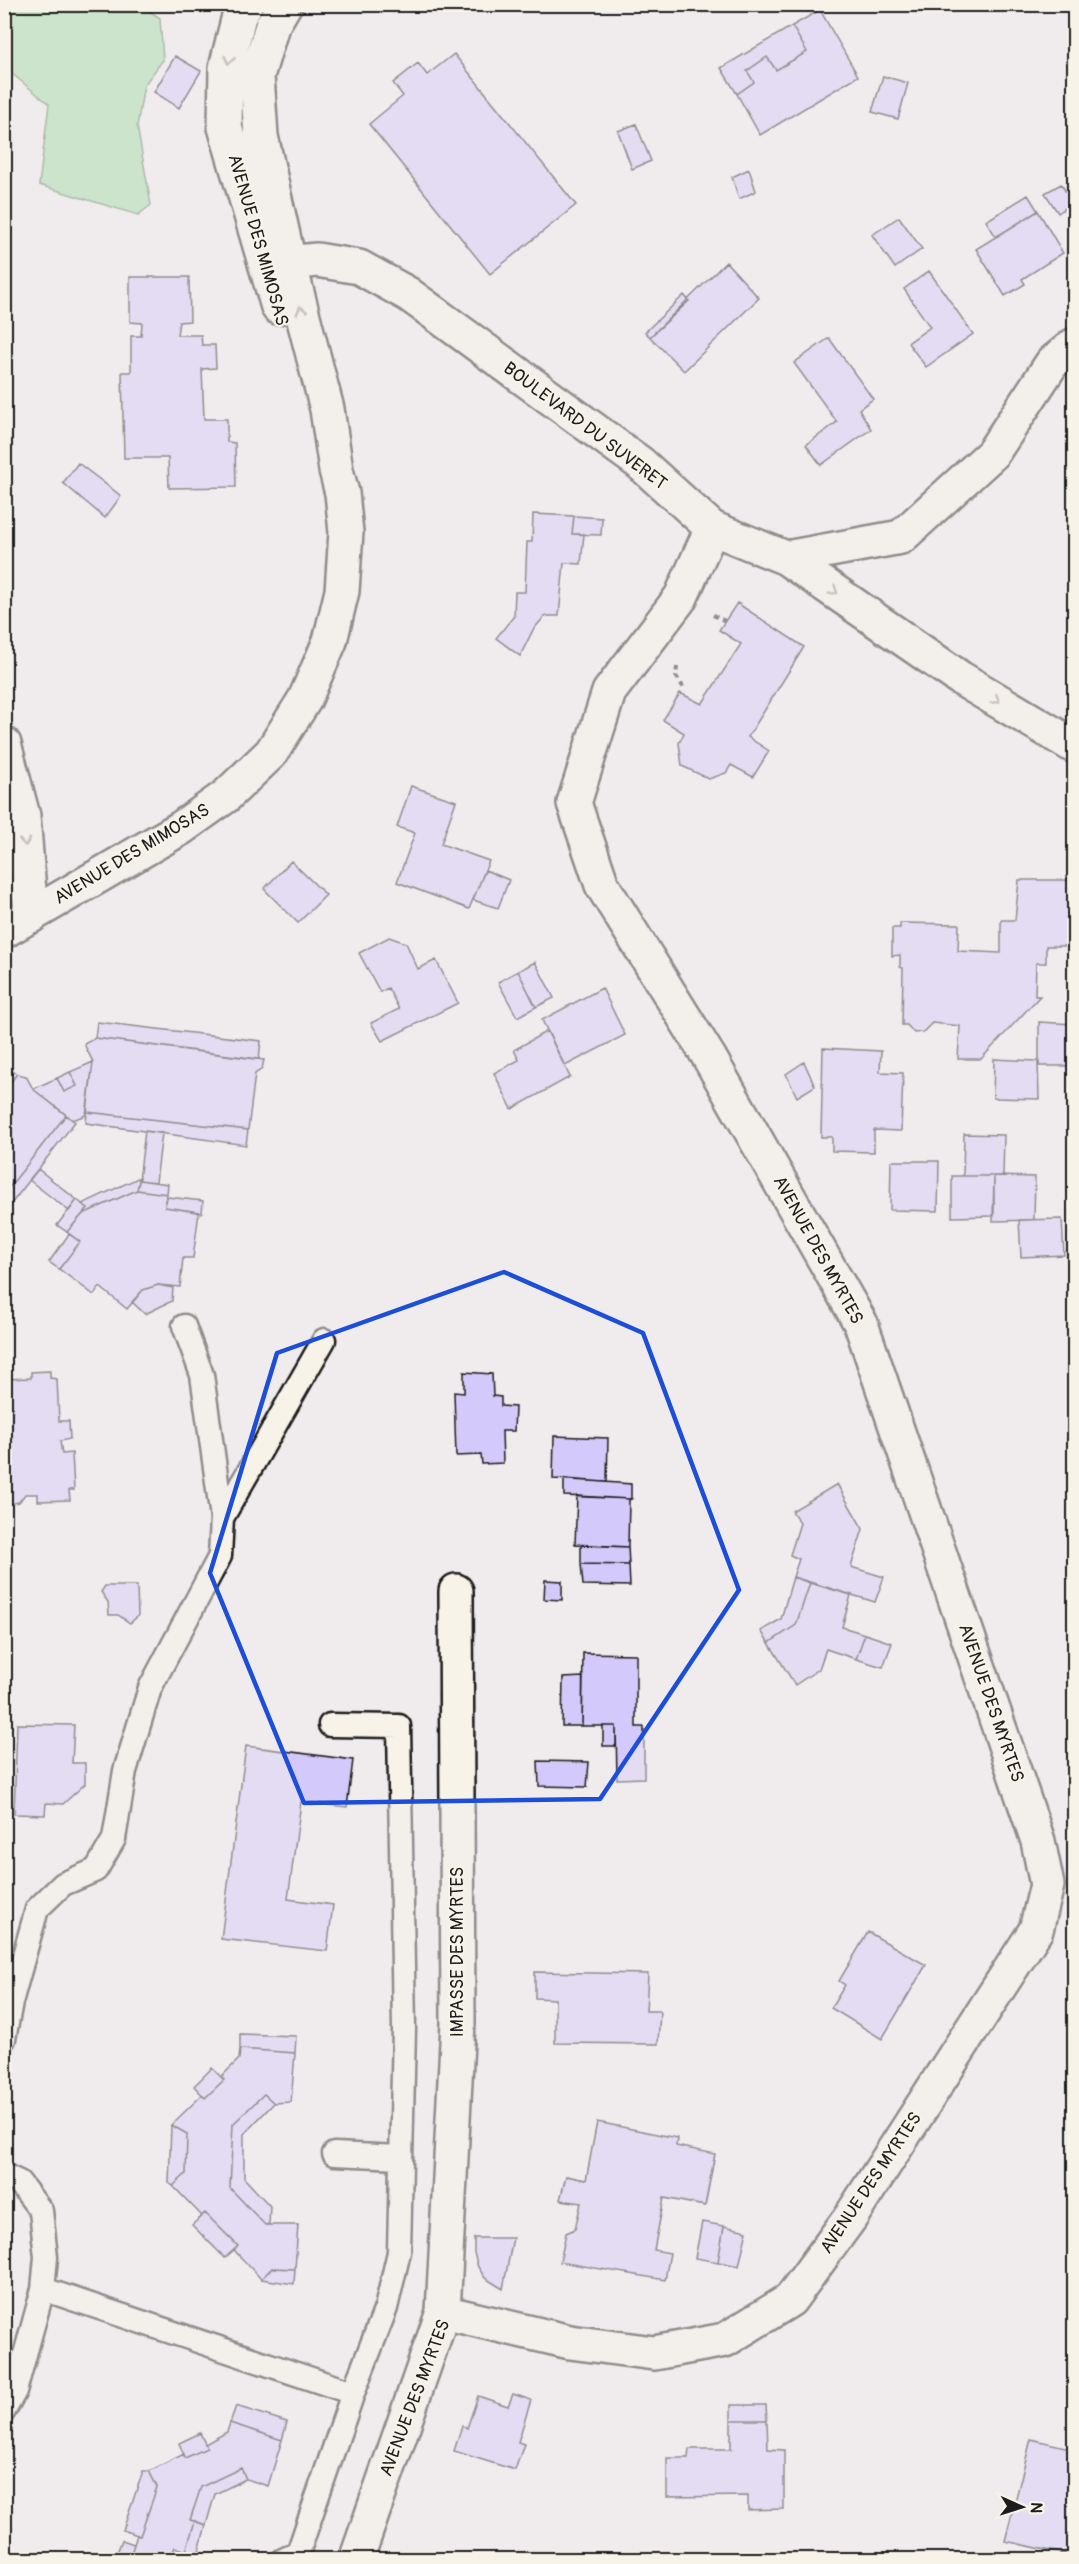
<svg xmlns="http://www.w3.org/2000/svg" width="1079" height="2564" font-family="Pangolin,sans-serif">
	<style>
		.green { fill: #a0dca3; stroke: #5e7c60; stroke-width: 1.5 }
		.building { fill: #d3c9fb; stroke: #1c1c1c; stroke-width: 1.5 }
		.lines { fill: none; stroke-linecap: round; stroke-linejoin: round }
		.lane-casing { stroke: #1c1c1c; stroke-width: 27 }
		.street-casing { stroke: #1c1c1c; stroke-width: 38 }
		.secondary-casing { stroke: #1c1c1c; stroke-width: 38 }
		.path { stroke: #1c1c1c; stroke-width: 4; stroke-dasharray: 4.5 4.5; stroke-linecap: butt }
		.lane { stroke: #f7f3e8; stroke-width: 22 }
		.street { stroke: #f7f3e8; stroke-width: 33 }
		.secondary { stroke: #f7f3e8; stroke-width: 33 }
		.oneway { stroke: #94928c }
		.marked { fill: none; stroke: #1d4ed8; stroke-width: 4.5; stroke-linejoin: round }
		.labels { text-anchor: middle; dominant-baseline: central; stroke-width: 4.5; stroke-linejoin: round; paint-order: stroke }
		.street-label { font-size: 18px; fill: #1c1c1c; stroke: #f7f3e8 }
	</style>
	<rect width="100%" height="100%" fill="#f0ebec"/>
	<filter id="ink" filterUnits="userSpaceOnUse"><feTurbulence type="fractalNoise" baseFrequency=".0167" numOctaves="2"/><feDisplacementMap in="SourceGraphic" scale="12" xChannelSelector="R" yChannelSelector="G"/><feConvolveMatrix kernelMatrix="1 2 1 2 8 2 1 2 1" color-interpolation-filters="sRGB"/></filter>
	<g filter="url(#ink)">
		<path class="green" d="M4,5H140L160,18L163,60L144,85L137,126L151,205L138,215L39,185L49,104L5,68Z"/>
		<path class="building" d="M820,10L858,76L760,135L737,94L754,82L747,71L767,57L776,70L807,52L792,26Z
			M792,26L807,52L776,70L767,57L747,71L754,82L737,94L721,68Z
			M454,54L576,205L490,274L369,124L403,96L393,83L418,63L427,75Z
			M175,56L201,71L179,108L154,92Z
			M883,76L908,83L898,119L872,112Z
			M636,124L651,161L632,169L618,131Z
			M749,169L756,191L739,199L732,177Z
			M1061,184L1073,203L1058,213L1045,193Z
			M1028,195L1038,211L996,237L986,221Z
			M1038,211L1063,253L1022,279L1025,284L1005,296L976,249Z
			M899,217L922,249L895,268L872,235Z
			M726,262L759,298L684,371L650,337Z
			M929,271L973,334L926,367L908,343L930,327L904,289Z
			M130,277H189L190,321L179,322L177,335H201L202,345H215L216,368L202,369L204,419H227V442L235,443L236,487L169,488L168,458H124L122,372H131V336H141L142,323L130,322Z
			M684,295L689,301L650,337L645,332Z
			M829,338L873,399L859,409L871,429L821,465L806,445L837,422L794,363Z
			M78,463L121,496L105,518L63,483Z
			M533,514L574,516L572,534H584L581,564L564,563L559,616H545L533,630L520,656L496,638L514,616L515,592H525L527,542H532Z
			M574,516L602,518L601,535L572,534Z
			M737,603L804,647L748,737L769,751L753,777L731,765L726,773L709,779L682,766L679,743L684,733L663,720L680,693L702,704L741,644L719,630Z
			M411,786L456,801L441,844L489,861L469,909L397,882L415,833L397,827Z
			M291,861L326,895L298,923L264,889Z
			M485,870L509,880L498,908L473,900Z
			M1019,880H1074V946H1046V963H1036L1035,996H1040L981,1059H958L960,1026L932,1023L923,1032L914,1033L907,1025H902L903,968L900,967V955L892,956V928H900V923L959,924L958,951L1001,953V920H1015Z
			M389,937L406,943L418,969L436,960L458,1003L382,1041L371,1023L399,1009L388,988L380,992L359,953Z
			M535,962L554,998L536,1007L518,971Z
			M518,971L536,1007L517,1017L498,982Z
			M602,988L625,1035L565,1066L542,1020Z
			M97,1022L261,1041L259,1059L95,1038Z
			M1039,1022L1074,1024V1066H1039Z
			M547,1031L570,1077L512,1109L494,1073L519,1060L514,1050Z
			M95,1038L264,1060L262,1069L255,1074L248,1130L87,1112L93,1062L84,1044Z
			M823,1048L881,1051L880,1072L903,1073L901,1131L874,1130V1152L832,1151V1137H821Z
			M994,1059L1038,1061L1039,1099L993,1098Z
			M93,1062L86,1115L73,1120L33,1089L57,1078L64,1092L77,1086L70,1072Z
			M804,1062L815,1086L797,1097L786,1074Z
			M7,1067L17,1074L4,1090V1070Z
			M70,1072L77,1086L64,1092L57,1078Z
			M17,1074L26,1076L33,1089L66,1115L4,1194V1090Z
			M87,1112L248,1130L246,1145L86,1123Z
			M66,1115L75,1122L4,1213V1194Z
			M145,1131L162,1133L156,1182L139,1180Z
			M964,1134L1004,1135L1003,1176H963Z
			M891,1161H939L938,1211L890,1210Z
			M38,1169L77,1200L69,1211L29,1180Z
			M952,1176H994V1216L952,1217Z
			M994,1176L1035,1177L1034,1220L993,1221Z
			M140,1177L137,1190L83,1214L88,1208L82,1204Z
			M139,1180L168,1184L167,1194L137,1190Z
			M137,1190L167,1194L165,1207L199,1212L193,1258H183L180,1287L158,1285L143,1290L127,1309L100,1287L94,1295L59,1269L80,1242L67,1232L83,1214Z
			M167,1197L203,1201L202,1213L165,1207Z
			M77,1200L88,1208L67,1232L57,1225Z
			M1062,1219L1064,1255L1021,1257L1019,1220Z
			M69,1234L80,1242L59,1269L49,1262Z
			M158,1285L173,1288L172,1301L145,1314L132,1302L143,1290Z
			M50,1371V1378L57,1379L59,1421H69L70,1439L60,1441L62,1454L72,1453L74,1490H69L70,1500L38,1501V1494H25L19,1502L9,1504L4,1498V1379L31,1378V1372Z
			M464,1372L492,1374L493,1396L501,1397V1406L515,1407L514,1431H502L503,1463L482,1464L481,1455L456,1456L454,1392L464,1393Z
			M554,1436L608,1438L607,1482L553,1479Z
			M564,1479L631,1484V1499L564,1496Z
			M837,1484L863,1529L851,1567L884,1577L875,1602L793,1577L799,1559L790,1555L800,1523L792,1511Z
			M577,1496L631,1499L629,1500L628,1547L575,1544Z
			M581,1545L628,1547L629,1565L581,1564Z
			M581,1564L629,1565L630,1586L583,1585Z
			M793,1577L810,1583L796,1625L769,1643L761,1631L781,1619Z
			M545,1580L562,1581V1600L544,1599Z
			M810,1583L851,1595L842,1627L865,1634L856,1659L826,1649L819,1669L795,1685L769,1643L796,1625Z
			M105,1586H137L138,1616L130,1623L118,1615H109L108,1602L101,1592Z
			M865,1634L892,1643L883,1667L856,1659Z
			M583,1653L636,1654V1727H644V1778L617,1779L616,1726H582Z
			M583,1677L582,1726H562L563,1678Z
			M17,1724L74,1725L72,1763H85V1784L63,1804L46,1803L45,1815L14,1814Z
			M603,1726H616V1746H603Z
			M246,1746L353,1760L347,1807L301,1802L288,1899L333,1905L327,1951L221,1939Z
			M538,1761L589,1762L587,1787L539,1786Z
			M868,1932L926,1965L882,2039L831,2008L845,1985L839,1981Z
			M535,1972L648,1974L646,2011H660L658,2044L555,2043V1999L535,1998Z
			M240,2034L296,2036L295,2053L240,2049Z
			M240,2049L295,2053L291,2102L274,2103L264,2094L233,2124L230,2188L265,2225H298L295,2269L272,2268L261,2279L234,2250L238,2246L205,2213L202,2216L173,2186L186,2174L187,2134L171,2125L202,2095L205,2098L224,2080L221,2077L239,2059Z
			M212,2068L224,2080L205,2098L194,2086Z
			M264,2094L274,2103L244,2134V2178L270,2206L269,2224L265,2225L230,2188L233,2124Z
			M597,2122L677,2138L676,2146L715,2154L705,2206L664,2198L654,2250L670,2253L665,2280L560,2262L566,2233L575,2229L581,2203L560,2200L566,2176L586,2180Z
			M171,2125L187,2134L186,2174L173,2186L169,2183Z
			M205,2213L238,2246L225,2258L192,2225Z
			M702,2222L724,2226L718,2262L695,2258Z
			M724,2226L747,2231L739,2266L718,2262Z
			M474,2238H513L503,2289L485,2278L478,2267L474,2253Z
			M272,2268L295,2269L294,2284L261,2279Z
			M513,2394L531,2400L518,2442L524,2444L515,2470L454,2451L462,2426L467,2428L478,2396L508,2406Z
			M731,2405H766L767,2420H731Z
			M236,2406L287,2422L282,2440L230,2423Z
			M731,2420H767L768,2449L784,2450V2509L748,2510V2496L667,2497V2458H688L689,2449H731Z
			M230,2423L282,2440L268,2486L246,2479L241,2468L201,2487L190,2520L195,2521L186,2551L175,2547L170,2560H129L137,2535L140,2536L157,2487L149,2471L184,2454L185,2458L207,2448L205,2444L227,2432Z
			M200,2433L207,2448L185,2458L179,2443Z
			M1031,2439L1074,2449V2556L1005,2541Z
			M241,2468L246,2479L215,2494L206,2525L190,2520L201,2487Z
			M143,2471H149L157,2487L140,2536L123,2530Z
			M195,2521L206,2525L198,2555L186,2551Z
			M122,2540L134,2544L129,2560H114Z
			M175,2547L189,2552L187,2560H170Z"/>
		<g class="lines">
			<defs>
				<path id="lane" d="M222,1518L324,1340
					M4,2039L11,2002L37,1909L63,1884L96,1870L114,1839L125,1771L150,1688L220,1556L222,1518L202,1375L184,1326
					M334,2154L400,2157
					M4,2175L19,2182L41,2211L46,2257L43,2289L15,2391L4,2411
					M43,2289L353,2393L386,2308L399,2252L404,2028L399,1726L330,1725
					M283,2560L298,2553L353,2393"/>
				<path id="street" d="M266,265L317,260L359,267L408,294L640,463L712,528L786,558L960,678L1074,746
					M786,558L901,537L992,454L1052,363L1074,345
					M4,744L23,816L31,916
					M443,2312L458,2023L456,1591
					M356,2560L443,2312L570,2342L654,2353L725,2340L790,2300L850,2218L1036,1930L1047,1885L1038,1841L861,1324L709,1057L602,885L574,803L609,692L681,597L712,528"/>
				<path id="secondary" d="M246,4L239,16L226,68L225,127L278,307
					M4,931L181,828L226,796L271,753L305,699L330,641L342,591L346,532L342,493L336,470L327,409L289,262L261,136L257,76L272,26L285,4"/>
			</defs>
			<use href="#lane" class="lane-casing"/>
			<use href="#street" class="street-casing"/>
			<use href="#secondary" class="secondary-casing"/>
			<path class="path" d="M713,615L725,621
				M677,667L676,676L685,690"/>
			<use href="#lane" class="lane"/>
			<use href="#street" class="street"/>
			<use href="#secondary" class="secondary"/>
		</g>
		<defs><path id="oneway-chevron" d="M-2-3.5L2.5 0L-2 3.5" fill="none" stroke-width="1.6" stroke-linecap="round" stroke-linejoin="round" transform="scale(1.5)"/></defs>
		<g class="oneway">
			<use href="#oneway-chevron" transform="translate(229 60) rotate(103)"/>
			<use href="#oneway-chevron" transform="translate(301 310) rotate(-104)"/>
			<use href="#oneway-chevron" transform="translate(834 591) rotate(35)"/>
			<use href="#oneway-chevron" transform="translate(996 700) rotate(31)"/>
			<use href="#oneway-chevron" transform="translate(25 842) rotate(85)"/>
		</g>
	</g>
	<path d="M0 0H1079V2564H0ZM504,1272L643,1333L739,1590L600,1799L304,1803L210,1573L277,1353Z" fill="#f0ebec" fill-opacity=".55" fill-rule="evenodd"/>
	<path class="marked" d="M504,1272L643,1333L739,1590L600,1799L304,1803L210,1573L277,1353Z"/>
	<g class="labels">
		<g class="street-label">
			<text transform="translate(258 240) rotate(74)">AVENUE DES MIMOSAS</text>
			<text transform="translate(585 426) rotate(37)">BOULEVARD DU SUVERET</text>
			<text transform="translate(132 854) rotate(-31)">AVENUE DES MIMOSAS</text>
			<text transform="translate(818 1250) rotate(61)">AVENUE DES MYRTES</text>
			<text transform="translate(991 1703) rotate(71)">AVENUE DES MYRTES</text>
			<text transform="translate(457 1952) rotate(-90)">IMPASSE DES MYRTES</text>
			<text transform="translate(871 2183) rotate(-56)">AVENUE DES MYRTES</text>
			<text transform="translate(415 2398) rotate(-69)">AVENUE DES MYRTES</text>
		</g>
	</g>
	<rect width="1079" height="2564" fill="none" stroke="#f7f3e8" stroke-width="24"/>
	<rect x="12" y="12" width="1055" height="2540" fill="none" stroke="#1c1c1c" stroke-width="2" filter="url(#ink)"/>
	<g transform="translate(1022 2507) rotate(93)" stroke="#f7f3e8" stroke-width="4.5" paint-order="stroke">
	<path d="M0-4.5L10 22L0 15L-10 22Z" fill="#1c1c1c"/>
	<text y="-9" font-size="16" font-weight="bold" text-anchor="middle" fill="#1c1c1c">N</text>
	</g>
</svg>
